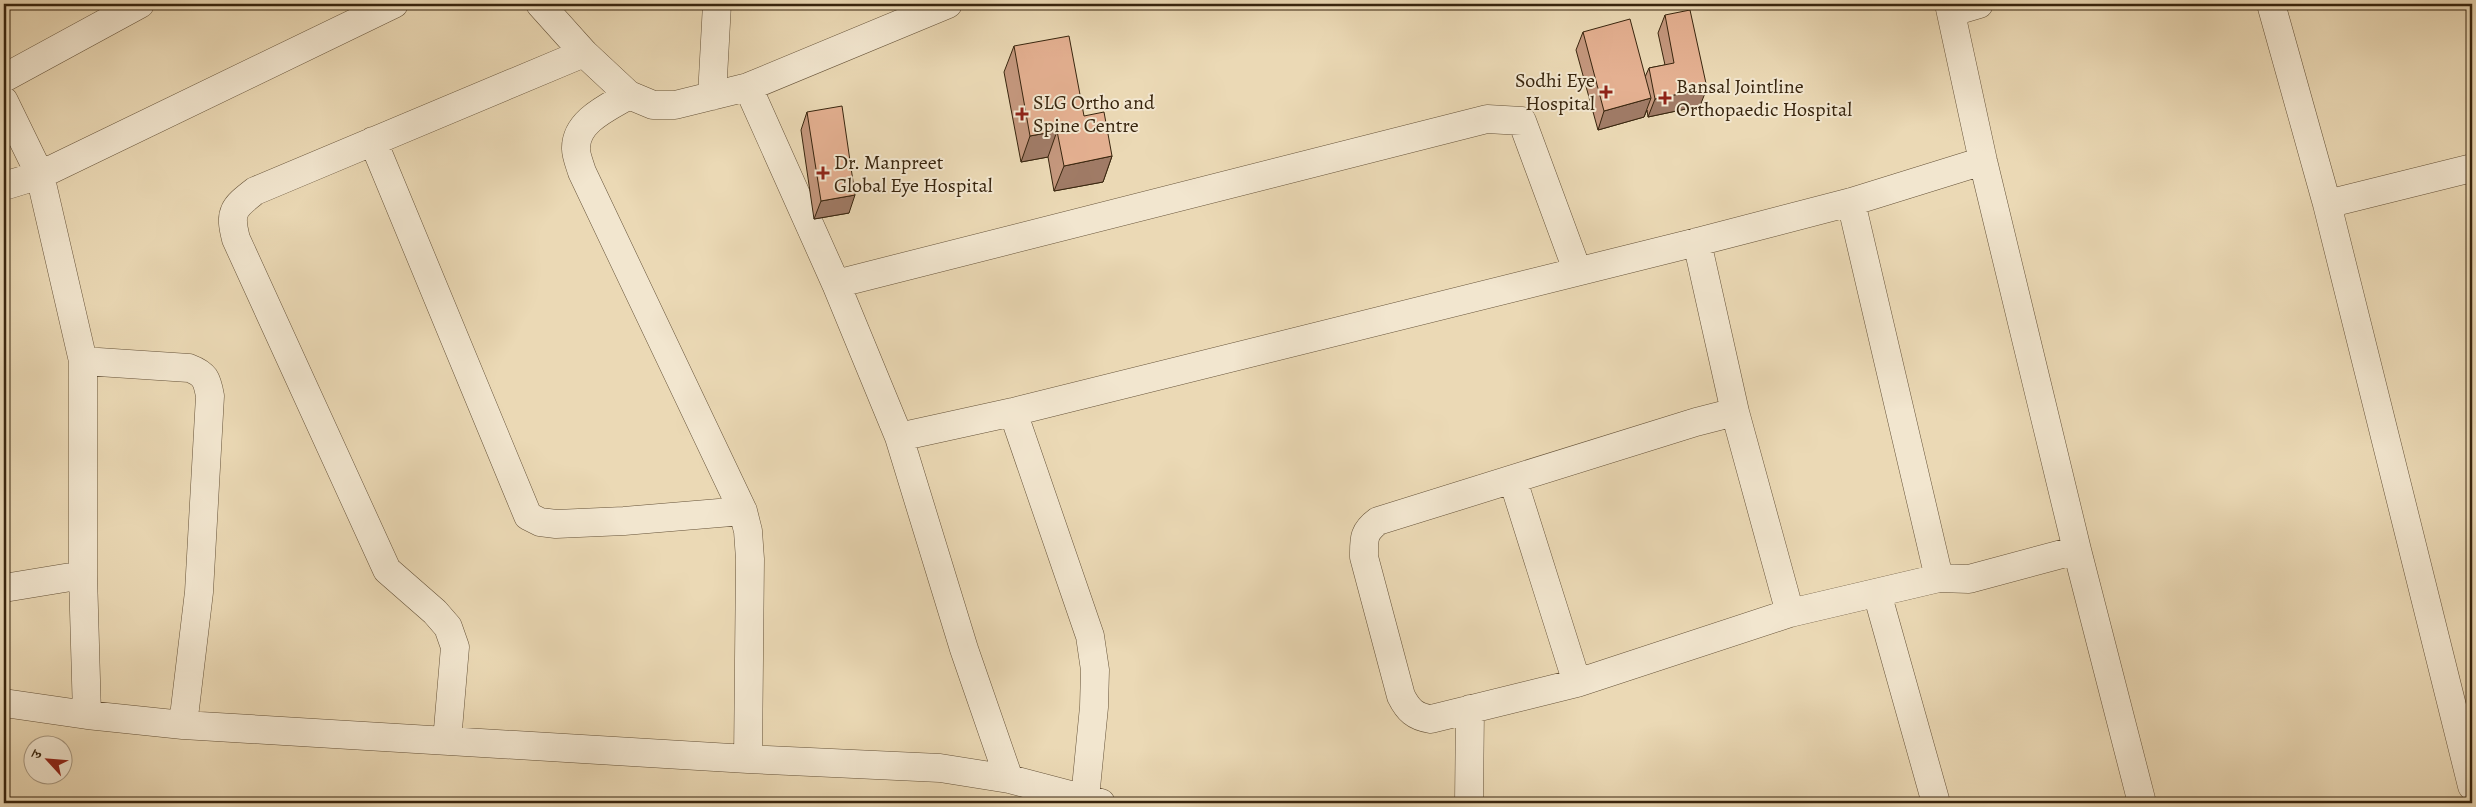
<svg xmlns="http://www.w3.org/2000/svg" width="2476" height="807" font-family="Alegreya,'Noto Serif Devanagari',serif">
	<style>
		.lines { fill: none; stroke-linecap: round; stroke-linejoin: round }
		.minor-casing { stroke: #655238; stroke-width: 29 }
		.minor { stroke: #f2e6cf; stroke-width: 28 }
		.wall { fill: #c4977d; stroke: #38250e }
		.shaded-wall { fill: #a07b66; stroke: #38250e }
		.building { fill: #e4b091; stroke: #38250e }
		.poi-dot { fill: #8f2418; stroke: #f2e6cf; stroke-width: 2 }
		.labels { text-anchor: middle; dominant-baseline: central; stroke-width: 4; stroke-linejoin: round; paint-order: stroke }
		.poi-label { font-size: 20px; fill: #38250e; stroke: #f2e6cf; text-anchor: start }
	</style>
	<rect width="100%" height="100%" fill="#ebd9b5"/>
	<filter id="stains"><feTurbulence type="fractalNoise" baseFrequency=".004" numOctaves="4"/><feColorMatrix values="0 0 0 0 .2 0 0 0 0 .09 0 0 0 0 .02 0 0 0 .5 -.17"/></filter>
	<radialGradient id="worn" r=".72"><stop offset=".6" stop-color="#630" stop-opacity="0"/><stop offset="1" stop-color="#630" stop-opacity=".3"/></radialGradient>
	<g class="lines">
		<defs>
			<path id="minor" d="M540,4L584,53L629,95L653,105H675L748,87L948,4
				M1949,4L1983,161L2077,550L2142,803
				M2271,4L2327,204L2472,786
				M1952,12L1979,4
				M4,78L140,4
				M748,87L836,284L899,437L964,649L1009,779
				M629,95C609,107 575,121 576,149C576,156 580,165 582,172L743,511L748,531L750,559L748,759
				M712,96L717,4
				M4,101L40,175L394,4
				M373,141L528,516L540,522L556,524L624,521L743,511
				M4,186L40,175L83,361V575L87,715
				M1851,202L1939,578
				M2327,204L2472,168
				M1697,242L1735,412L1696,422L1378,521C1363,532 1364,539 1364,557L1401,696C1408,710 1415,717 1431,719L1577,683L1790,613L1939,578L1969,579L2077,550
				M836,284L1487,119L1522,121L1577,270
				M83,361L189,368C205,374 207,379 210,396L199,592L183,725
				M1013,412L1090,636L1095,670L1094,707L1085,798
				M1735,412L1790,613
				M899,437L1013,412L1697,242L1851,202L1983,161
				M1513,480L1577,683
				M4,588L83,575
				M1877,593L1936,803
				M4,703L87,715L183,725L748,759L940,768L1009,779L1101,803
				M447,741L455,647L448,627L435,612L387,570L236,239C229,212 233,208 255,191L584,53
				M1469,803L1470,709"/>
		</defs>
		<use href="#minor" class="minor-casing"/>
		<use href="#minor" class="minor"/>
	</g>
	<path class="wall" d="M1665,15L1700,106L1648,117L1647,110L1644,117L1598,130L1576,50L1583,32L1645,77L1649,68L1665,65L1658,33Z
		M1014,46L1112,156L1103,182L1054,191L1048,157L1021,162L1004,72Z
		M807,112L849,213L814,219L801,130Z"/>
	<path class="shaded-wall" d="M1707,88L1700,106L1648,117L1655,99Z
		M1651,98L1644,117L1598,130L1604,111Z
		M1057,131L1048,157L1021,162L1030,136Z
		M1112,156L1103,182L1054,191L1064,166Z
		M855,195L849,213L814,219L821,201Z"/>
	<path class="building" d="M1690,10L1707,88L1655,99L1649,68L1674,63L1665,15Z
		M1630,19L1651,98L1604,111L1583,32Z
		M1069,36L1084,116L1104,112L1112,156L1064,166L1057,131L1030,136L1014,46Z
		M842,106L855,195L821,201L807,112Z"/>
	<g class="poi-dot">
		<path d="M1603.5 84.5h5v5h5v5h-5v5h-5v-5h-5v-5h5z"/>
		<path d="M1662.5 90.5h5v5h5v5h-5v5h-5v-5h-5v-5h5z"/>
		<path d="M1019.5 106.5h5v5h5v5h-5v5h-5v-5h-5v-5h5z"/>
		<path d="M820.5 165.5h5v5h5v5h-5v5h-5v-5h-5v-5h5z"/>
	</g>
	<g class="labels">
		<g class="poi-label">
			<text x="1595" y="80" text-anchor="end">Sodhi Eye<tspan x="1595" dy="23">Hospital</tspan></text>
			<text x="1676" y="86">Bansal Jointline<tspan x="1676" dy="23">Orthopaedic Hospital</tspan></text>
			<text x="1033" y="102">SLG Ortho and<tspan x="1033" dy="23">Spine Centre</tspan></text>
			<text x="834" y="162">Dr. Manpreet<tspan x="834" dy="23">Global Eye Hospital</tspan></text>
		</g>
	</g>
	<rect width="2476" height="807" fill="none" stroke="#ebd9b5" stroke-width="20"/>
	<rect x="5" y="5" width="2466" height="797" fill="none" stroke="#38250e" stroke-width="2.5"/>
	<rect x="10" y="10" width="2456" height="787" fill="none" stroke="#38250e"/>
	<g transform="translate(48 760) rotate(296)"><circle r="24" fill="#f2e6cf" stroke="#a89982"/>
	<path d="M0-4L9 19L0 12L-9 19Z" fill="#8f2418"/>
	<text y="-8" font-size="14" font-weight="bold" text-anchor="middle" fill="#38250e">उ</text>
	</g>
	<rect width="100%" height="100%" filter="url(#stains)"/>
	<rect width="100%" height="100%" fill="url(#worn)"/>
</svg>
